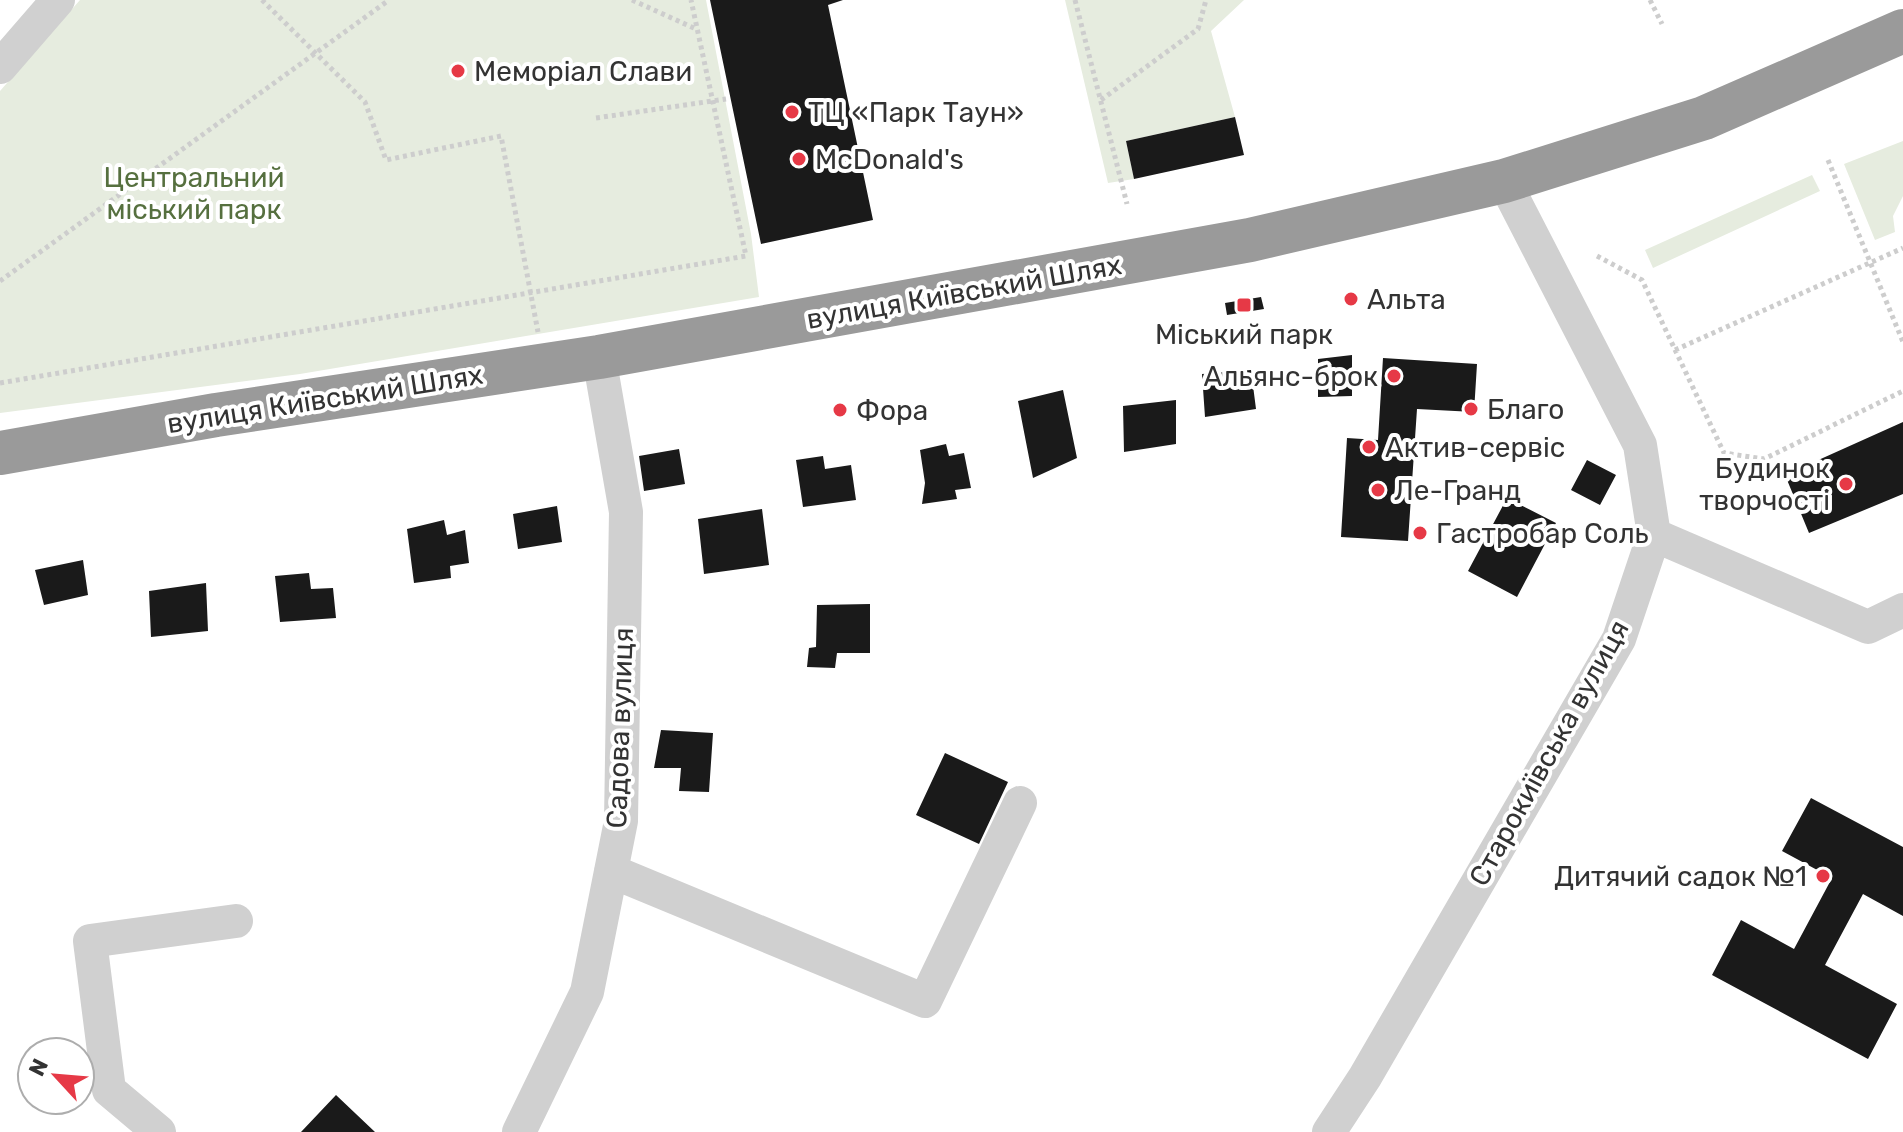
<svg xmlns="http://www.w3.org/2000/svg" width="1903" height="1132" font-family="Rubik,sans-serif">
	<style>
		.green { fill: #e6ecdf }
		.building { fill: #1a1a1a }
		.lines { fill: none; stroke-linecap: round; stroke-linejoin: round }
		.path { stroke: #cdcdcd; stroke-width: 5; stroke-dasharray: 4 4; stroke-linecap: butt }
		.minor { stroke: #d0d0d0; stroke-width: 34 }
		.highway { stroke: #9a9a9a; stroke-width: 44 }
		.poi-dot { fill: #e63946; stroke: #fff; stroke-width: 3 }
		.labels { text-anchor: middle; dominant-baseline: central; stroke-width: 8; stroke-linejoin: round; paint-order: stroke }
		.poi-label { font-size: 28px; fill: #333; stroke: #fff; text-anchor: start }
		.park-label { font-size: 28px; fill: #56703f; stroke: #fff }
		.street-label { font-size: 28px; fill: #333; stroke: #fff }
	</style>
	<rect width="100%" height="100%" fill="#fff"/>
	<path class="green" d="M80,0H706L751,234L759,297L300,374L0,413V91Z
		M1065,0H1244L1211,31L1235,117L1126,141L1134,179L1108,183Z
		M1903,141V196L1893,216L1895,232L1875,240L1844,164Z
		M1812,175L1820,191L1653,268L1645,250Z"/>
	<path class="building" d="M710,0H843L828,5L873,220L761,244Z
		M1235,117L1244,155L1134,179L1126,141Z
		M1261,297L1264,309L1227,315L1225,303Z
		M1352,355V396L1318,397V359Z
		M1383,358L1477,364L1474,412L1417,409L1408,541L1341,537L1347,438L1378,440Z
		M1251,370L1256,409L1205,417L1202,374Z
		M1063,390L1077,458L1033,478L1018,401Z
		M1176,400V444L1124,452L1123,406Z
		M1903,422V494L1809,533L1785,475Z
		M946,444L949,456L964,453L971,488L955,490L957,499L922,504L925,483L920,450Z
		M679,449L685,484L644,491L639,456Z
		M823,456L825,469L851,465L856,500L803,507L796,460Z
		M1587,460L1616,475L1600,505L1571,490Z
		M1507,498L1556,523L1517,597L1468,571Z
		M557,506L562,542L518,549L513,514Z
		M762,509L769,565L704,574L698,519Z
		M444,520L447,535L465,530L469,563L450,566L451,578L414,583L407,529Z
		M83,560L88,595L44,605L35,570Z
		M309,573L311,589L333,588L336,618L280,622L275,576Z
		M206,583L208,631L151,637L149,591Z
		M870,604V653H837L835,668L807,667L809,648L816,647L817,605Z
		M661,730L713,733L709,792L679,791L681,768H654Z
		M945,753L1008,782L979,844L916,815Z
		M1811,798L1903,847V916L1863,894L1825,965L1897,1004L1868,1059L1712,975L1741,920L1794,949L1832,878L1782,851Z
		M336,1095L375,1132H301Z"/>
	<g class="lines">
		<path class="path" d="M262,0L365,102L386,160L501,136L538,332
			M632,0L696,29
			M1075,0L1127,204
			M1650,0L1662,24
			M1101,100L1198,29L1206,0
			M596,118L726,99
			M1828,160L1903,342
			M1597,256L1642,280L1724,453L1764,459L1903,391
			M0,281L389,0
			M1675,350L1903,248
			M0,383L746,256L691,0"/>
		<path class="minor" d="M0,67L58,0
			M1654,535L1868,627L1903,610
			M611,871L925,1001L1020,803
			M159,1132L109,1090L90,941L236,921
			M519,1132L587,992L621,821L626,512L599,357
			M1329,1132L1365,1077L1619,639L1654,535L1640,445L1504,181"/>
		<path class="highway" d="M0,453L216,415L599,357L1250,240L1504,181L1704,118L1903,31"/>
	</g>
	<g class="poi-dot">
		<circle cx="458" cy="71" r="8"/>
		<circle cx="792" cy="112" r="8"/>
		<circle cx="799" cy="159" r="8"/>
		<circle cx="1351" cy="299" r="8"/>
		<rect x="1236" y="297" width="16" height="16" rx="4"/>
		<circle cx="1394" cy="376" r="8"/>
		<circle cx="1471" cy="409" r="8"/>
		<circle cx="840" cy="410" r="8"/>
		<circle cx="1369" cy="447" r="8"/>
		<circle cx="1846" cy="484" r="8"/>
		<circle cx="1378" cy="490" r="8"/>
		<circle cx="1420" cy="533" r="8"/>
		<circle cx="1823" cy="876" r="8"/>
	</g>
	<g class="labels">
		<g class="poi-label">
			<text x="474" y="71">Mеморіал Слави</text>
			<text x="808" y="112">ТЦ «Парк Таун»</text>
			<text x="815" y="159">McDonald's</text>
			<text x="1367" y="299">Альта</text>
			<text x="1244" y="334" text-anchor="middle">Міський парк</text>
			<text x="1378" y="376" text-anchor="end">Альянс-брок</text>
			<text x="1487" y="409">Благо</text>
			<text x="856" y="410">Фора</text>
			<text x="1385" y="447">Актив-сервіс</text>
			<text x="1830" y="468" text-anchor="end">Будинок<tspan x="1830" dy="32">творчості</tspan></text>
			<text x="1394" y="490">Ле-Гранд</text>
			<text x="1436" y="533">Гастробар Соль</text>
			<text x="1807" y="876" text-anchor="end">Дитячий садок №1</text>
		</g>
		<g class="park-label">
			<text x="194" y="177">Центральний<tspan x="194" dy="32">міський парк</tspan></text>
		</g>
		<g class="street-label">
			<text transform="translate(964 292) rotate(-10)">вулиця Київський Шлях</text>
			<text transform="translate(325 399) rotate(-9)">вулиця Київський Шлях</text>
			<text transform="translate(620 728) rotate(-88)">Садова вулиця</text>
			<text transform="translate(1549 753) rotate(-61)">Старокиївська вулиця</text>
		</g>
	</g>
	<g transform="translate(56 1076) rotate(296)"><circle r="38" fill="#ffffff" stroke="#adadad" stroke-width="2"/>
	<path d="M0-6L14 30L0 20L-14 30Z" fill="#e63946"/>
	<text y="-12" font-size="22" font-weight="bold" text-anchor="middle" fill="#333333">N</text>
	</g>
</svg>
